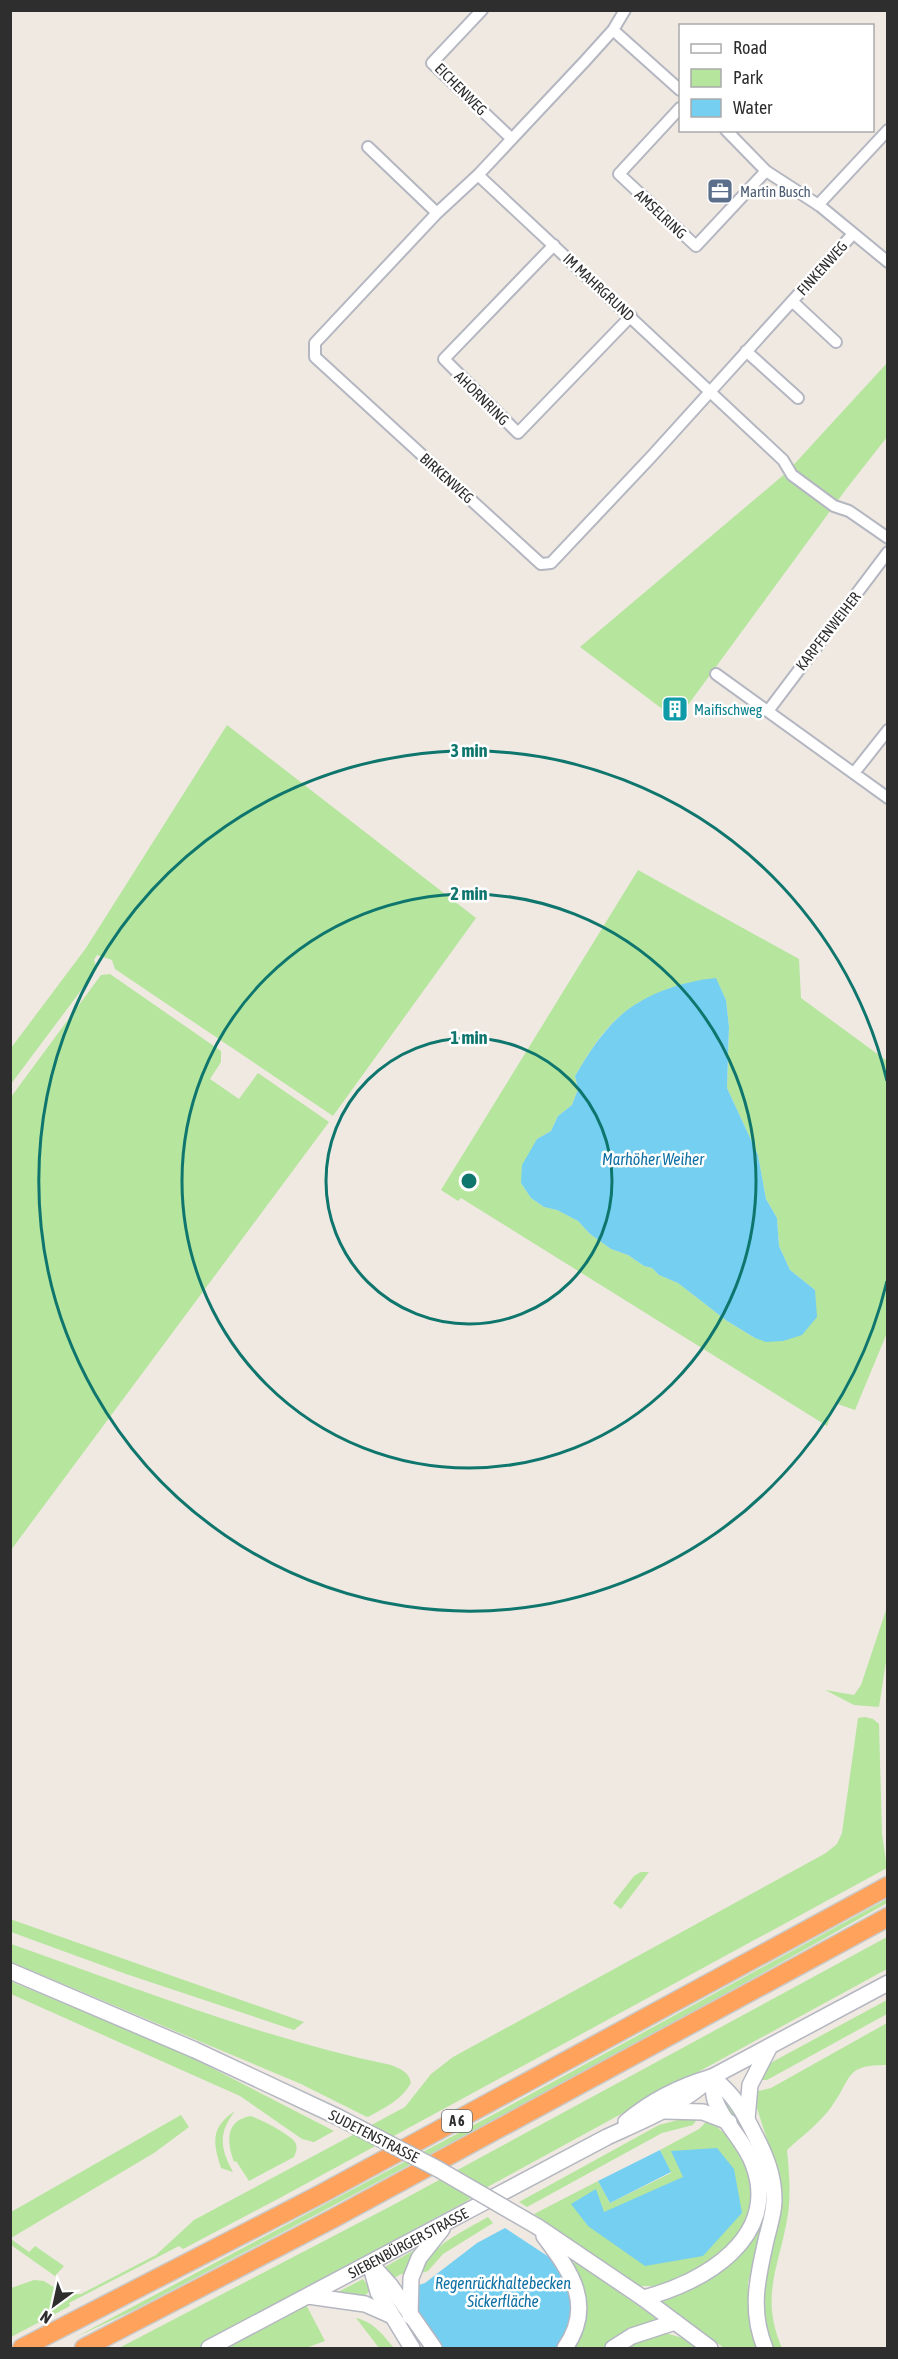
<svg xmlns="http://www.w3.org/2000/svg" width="898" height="2359" font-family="'Asap Condensed',sans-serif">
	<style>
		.green { fill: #b6e59e; fill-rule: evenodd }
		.water { fill: #75cff0 }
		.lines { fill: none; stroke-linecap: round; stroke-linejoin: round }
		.minor-casing { stroke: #b4b7c1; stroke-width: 14 }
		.secondary-casing { stroke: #b4b7c1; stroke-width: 18 }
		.motorway-casing { stroke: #c9c9c9; stroke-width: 21 }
		.minor { stroke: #fff; stroke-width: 10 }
		.secondary { stroke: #fff; stroke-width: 15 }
		.motorway { stroke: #ffa35c; stroke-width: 18 }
		.secondary-bridge-casing { stroke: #b4b7c1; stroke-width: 18; stroke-linecap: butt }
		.secondary-bridge { stroke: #fff; stroke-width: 15 }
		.ring { fill: none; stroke: #0f766e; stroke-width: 3 }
		.labels { text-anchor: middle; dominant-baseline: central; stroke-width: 5; stroke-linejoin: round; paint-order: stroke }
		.shield { fill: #fff; stroke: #6d6d6d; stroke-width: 1.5 }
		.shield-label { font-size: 14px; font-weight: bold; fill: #2e2e2e }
		.street-label { font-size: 15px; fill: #2e2e2e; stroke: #fff }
		.service-label { font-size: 15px; fill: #4e5e75; stroke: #fff; text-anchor: start }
		.culture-label { font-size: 15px; fill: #0d838f; stroke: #fff; text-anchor: start }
		.water-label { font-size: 16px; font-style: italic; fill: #0d6fa3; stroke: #fff }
		.centre { fill: #0f766e; stroke: #fff; stroke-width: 3 }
		.ring-label { font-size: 18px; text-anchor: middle; font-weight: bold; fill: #0f766e; stroke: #fff; stroke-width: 5; stroke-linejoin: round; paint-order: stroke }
	</style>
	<rect width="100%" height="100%" fill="#efe9e1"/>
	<path class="green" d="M887,363V437L847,488L677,720L580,647L787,472Z
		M227,725L476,918L333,1116L115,969L112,960L97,955L94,960L97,969L11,1084V1048L86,948Z
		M638,870L799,959L801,998L887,1061V1333L855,1410L835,1403L827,1426L461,1198L458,1201L441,1190ZM716,979L726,1000L729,1027L727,1088L758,1155L766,1199L777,1218L779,1246L790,1270L815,1290L755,1338L727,1321L678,1283L659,1275L652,1268L644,1266L628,1255L611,1249L590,1234L578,1221L557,1210L544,1207L531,1198L521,1183L537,1139L551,1131L558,1116L572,1105L578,1089L575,1076C587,1056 601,1032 619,1017C645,994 683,981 716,979Z
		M110,974L221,1051V1062L210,1079L239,1099L258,1073L329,1122L11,1550V1097L101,975Z
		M887,1607V1655L879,1707L854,1705L825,1690L854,1695L861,1685Z
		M865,1717L873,1719L879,1724L882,1834L887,1868L276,2200L183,2249L179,2246L69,2303L70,2306L11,2337V2288L34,2280L44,2281L66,2295L81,2294L156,2255L194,2220L405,2107L431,2074L453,2057L826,1853L837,1844L842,1833L858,1718Z
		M641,1872H649L621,1909L613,1903L634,1876Z
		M887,1899V1903C639,2044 387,2178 134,2310L76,2337L498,2112Z
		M10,1919L304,2022L294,2030L126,1974L11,1932Z
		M887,1937V1969L491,2185L465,2202L299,2291L325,2341L306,2348H119L393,2205Z
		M11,1944C136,1988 261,2038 391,2065C401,2069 409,2072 411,2083C402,2100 384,2108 368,2117L365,2116L301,2084L11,1962Z
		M10,1981L187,2055L334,2131L314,2142L302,2139L240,2096L11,1994Z
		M887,2000V2014L767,2080H759L766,2067L774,2061Z
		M887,2023V2065C844,2065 853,2077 832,2106C820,2123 802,2136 787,2150C789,2171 791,2193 788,2214C780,2266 759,2295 782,2348H772L761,2308L777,2171L756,2105L755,2092L771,2088Z
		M729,2097L766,2170L768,2215L748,2283V2313L759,2348H724L659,2300L723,2268L746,2249L762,2223L765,2196L764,2172L722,2101Z
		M235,2111C218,2133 220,2148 233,2172L221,2168C213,2142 210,2128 235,2111Z
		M181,2115L189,2127L154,2153L11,2238V2212Z
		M251,2116C262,2120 288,2133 295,2142C298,2147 296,2152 294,2157L249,2181L236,2161L234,2162C226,2141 226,2120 251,2116Z
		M686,2118L697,2119L693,2125L662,2133L527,2207L519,2202L659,2125Z
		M706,2122L717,2127L734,2142L752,2176L753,2201L739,2238L704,2267L663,2286H639L534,2214L598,2181L610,2203L671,2173L660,2150L699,2129Z
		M488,2217L493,2223L443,2254L428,2271L418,2274C431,2245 462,2232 488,2217Z
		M11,2239L29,2252L35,2246L64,2266L55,2276L11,2245Z
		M416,2249L418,2252L407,2274H401L391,2280L385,2267Z
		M576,2262L657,2319L603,2348H575C590,2308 585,2302 571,2264Z
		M363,2279L371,2290L363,2297L340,2294L338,2292Z
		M356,2318C374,2322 383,2335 394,2348H379Z
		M662,2332L686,2339L698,2348H624L637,2340Z"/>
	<path class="water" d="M716,978L726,1000L729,1027L727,1088L758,1155L766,1199L777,1218L779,1246L790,1270L815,1290L817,1317L802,1335L783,1341L766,1342L755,1338L727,1321L678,1283L659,1275L652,1268L644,1266L628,1255L611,1249L590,1234L578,1221L557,1210L544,1207L531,1198L521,1183L522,1165L537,1139L551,1131L558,1116L572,1105L578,1089L575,1076C587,1056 601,1033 619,1017C644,994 683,981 716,978Z
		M717,2148L734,2169L742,2213L703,2256L645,2266L588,2226L571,2204L596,2189L604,2212L683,2177L671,2151Z
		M660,2150L671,2172L610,2203L598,2181Z
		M505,2228L549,2257L564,2274L572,2301L570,2327L557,2348H442C423,2332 416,2311 416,2286L425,2283L477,2243Z"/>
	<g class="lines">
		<defs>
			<path id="minor" d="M482,10L432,63L512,139
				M625,10L613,30L585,61L478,175L437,213L315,343V357L541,564L551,563L651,457L852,235
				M613,30L680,90
				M680,108L619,174L696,246L766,171
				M726,130L766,171L820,206L888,262
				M368,147L437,213
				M478,175L783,460L792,475L834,506L849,511L888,538
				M818,205L888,130
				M554,245L444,359L518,433L631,316
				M792,301L836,342
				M746,351L798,398
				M716,674L888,798
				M768,711L888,552
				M854,773L888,730"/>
			<g id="secondary">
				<path d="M10,1971L195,2050L338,2117"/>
				<path d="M712,2077C735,2096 742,2109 755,2135C766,2156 774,2176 774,2200C774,2212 770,2225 767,2236C758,2276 749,2309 765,2348"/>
				<path d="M664,2111L703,2112L729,2122"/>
				<path d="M747,2119L750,2085L769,2048"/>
				<path d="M626,2122C651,2101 681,2086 712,2077L888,1983"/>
				<path d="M538,2227L643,2298L710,2348"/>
				<path d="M544,2236C571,2272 595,2305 565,2348"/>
				<path d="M371,2264L390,2285L434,2348"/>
				<path d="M371,2267L378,2292L412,2348"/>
				<path d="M308,2296L365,2304L390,2315"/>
				<path d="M643,2298C704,2283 781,2237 753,2164C745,2141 723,2123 715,2100C713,2093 713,2084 712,2077"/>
				<path d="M410,2316L411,2278L419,2258L442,2229"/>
				<path id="s1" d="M209,2348L607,2137C644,2120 682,2105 712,2077"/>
				<path d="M613,2348L632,2336L675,2322"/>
			</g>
			<path id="motorway" d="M22,2348L321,2194L888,1886
				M84,2348L334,2218L888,1917"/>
		</defs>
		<use href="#minor" class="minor-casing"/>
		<use href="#secondary" class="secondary-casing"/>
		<use href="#motorway" class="motorway-casing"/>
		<use href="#minor" class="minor"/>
		<use href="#secondary" class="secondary"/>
		<use href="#motorway" class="motorway"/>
		<defs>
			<path id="secondary-bridge" d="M338,2117L438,2169L538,2227"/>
		</defs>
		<use href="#secondary-bridge" class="secondary-bridge-casing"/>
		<use href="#secondary-bridge" class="secondary-bridge"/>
	</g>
	<g class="ring">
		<circle cx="469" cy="1181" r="143"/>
		<circle cx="469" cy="1181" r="287"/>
		<path d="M887 1281A430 430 0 1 1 887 1081"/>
	</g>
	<defs>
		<symbol id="office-square" viewBox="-11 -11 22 22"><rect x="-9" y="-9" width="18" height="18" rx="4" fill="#5c6f8a" stroke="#fff"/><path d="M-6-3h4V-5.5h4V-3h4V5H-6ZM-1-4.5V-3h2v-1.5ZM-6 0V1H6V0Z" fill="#fff"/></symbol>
		<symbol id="building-square" viewBox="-11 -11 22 22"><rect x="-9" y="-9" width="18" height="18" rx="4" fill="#0f9aa8" stroke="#fff"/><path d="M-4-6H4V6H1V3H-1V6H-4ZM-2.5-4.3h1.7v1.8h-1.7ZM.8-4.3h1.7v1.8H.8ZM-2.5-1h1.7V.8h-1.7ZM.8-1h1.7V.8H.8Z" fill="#fff"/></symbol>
	</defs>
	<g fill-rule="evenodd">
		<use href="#office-square" x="705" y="176" width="30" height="30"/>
		<use href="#building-square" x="660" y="694" width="30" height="30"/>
	</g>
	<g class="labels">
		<rect class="shield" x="442" y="2110" width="30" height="22" rx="4.5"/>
		<g class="shield-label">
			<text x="457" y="2121">A 6</text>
		</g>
		<g class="street-label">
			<text transform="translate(461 89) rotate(45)">EICHENWEG</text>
			<text transform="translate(661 214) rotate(43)">AMSELRING</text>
			<text transform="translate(822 268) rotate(-48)">FINKENWEG</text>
			<text transform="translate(599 287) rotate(43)">IM MAHRGRUND</text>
			<text transform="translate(482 398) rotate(45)">AHORNRING</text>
			<text transform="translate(447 478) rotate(42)">BIRKENWEG</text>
			<text transform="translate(828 631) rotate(-52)">KARPFENWEIHER</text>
			<text transform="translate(374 2136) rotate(27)">SUDETENSTRASSE</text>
			<text stroke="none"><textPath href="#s1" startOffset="225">SIEBENBÜRGER STRASSE</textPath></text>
		</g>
		<g class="service-label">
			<text x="740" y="191">Martin Busch</text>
		</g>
		<g class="culture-label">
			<text x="694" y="709">Maifischweg</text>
		</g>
		<g class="water-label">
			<text x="653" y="1159">Marhöher Weiher</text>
			<text x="503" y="2283">Regenrückhaltebecken<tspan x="503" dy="18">Sickerfläche</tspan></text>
		</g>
	</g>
	<circle cx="469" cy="1181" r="9" class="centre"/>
	<g class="ring-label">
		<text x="469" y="757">3 min</text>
		<text x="469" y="900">2 min</text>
		<text x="469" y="1044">1 min</text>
	</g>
	<rect width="898" height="2359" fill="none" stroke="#2e2e2e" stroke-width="24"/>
	<rect x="679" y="24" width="195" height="108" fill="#ffffff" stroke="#ababab" stroke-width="1.5"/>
	<rect x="691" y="44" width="30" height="9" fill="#ffffff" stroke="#ababab" stroke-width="1.5"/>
	<text x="733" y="54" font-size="18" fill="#2e2e2e">Road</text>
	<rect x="691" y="69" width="30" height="18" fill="#b6e59e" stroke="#ababab" stroke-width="1.5"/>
	<text x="733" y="84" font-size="18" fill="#2e2e2e">Park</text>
	<rect x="691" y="99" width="30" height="18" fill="#75cff0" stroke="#ababab" stroke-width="1.5"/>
	<text x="733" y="114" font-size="18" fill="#2e2e2e">Water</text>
	<g transform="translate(54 2305) rotate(213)" stroke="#ffffff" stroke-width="4.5" paint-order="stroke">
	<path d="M0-4.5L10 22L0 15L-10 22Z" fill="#2e2e2e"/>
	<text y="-9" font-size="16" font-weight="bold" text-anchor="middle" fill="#2e2e2e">N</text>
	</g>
</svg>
